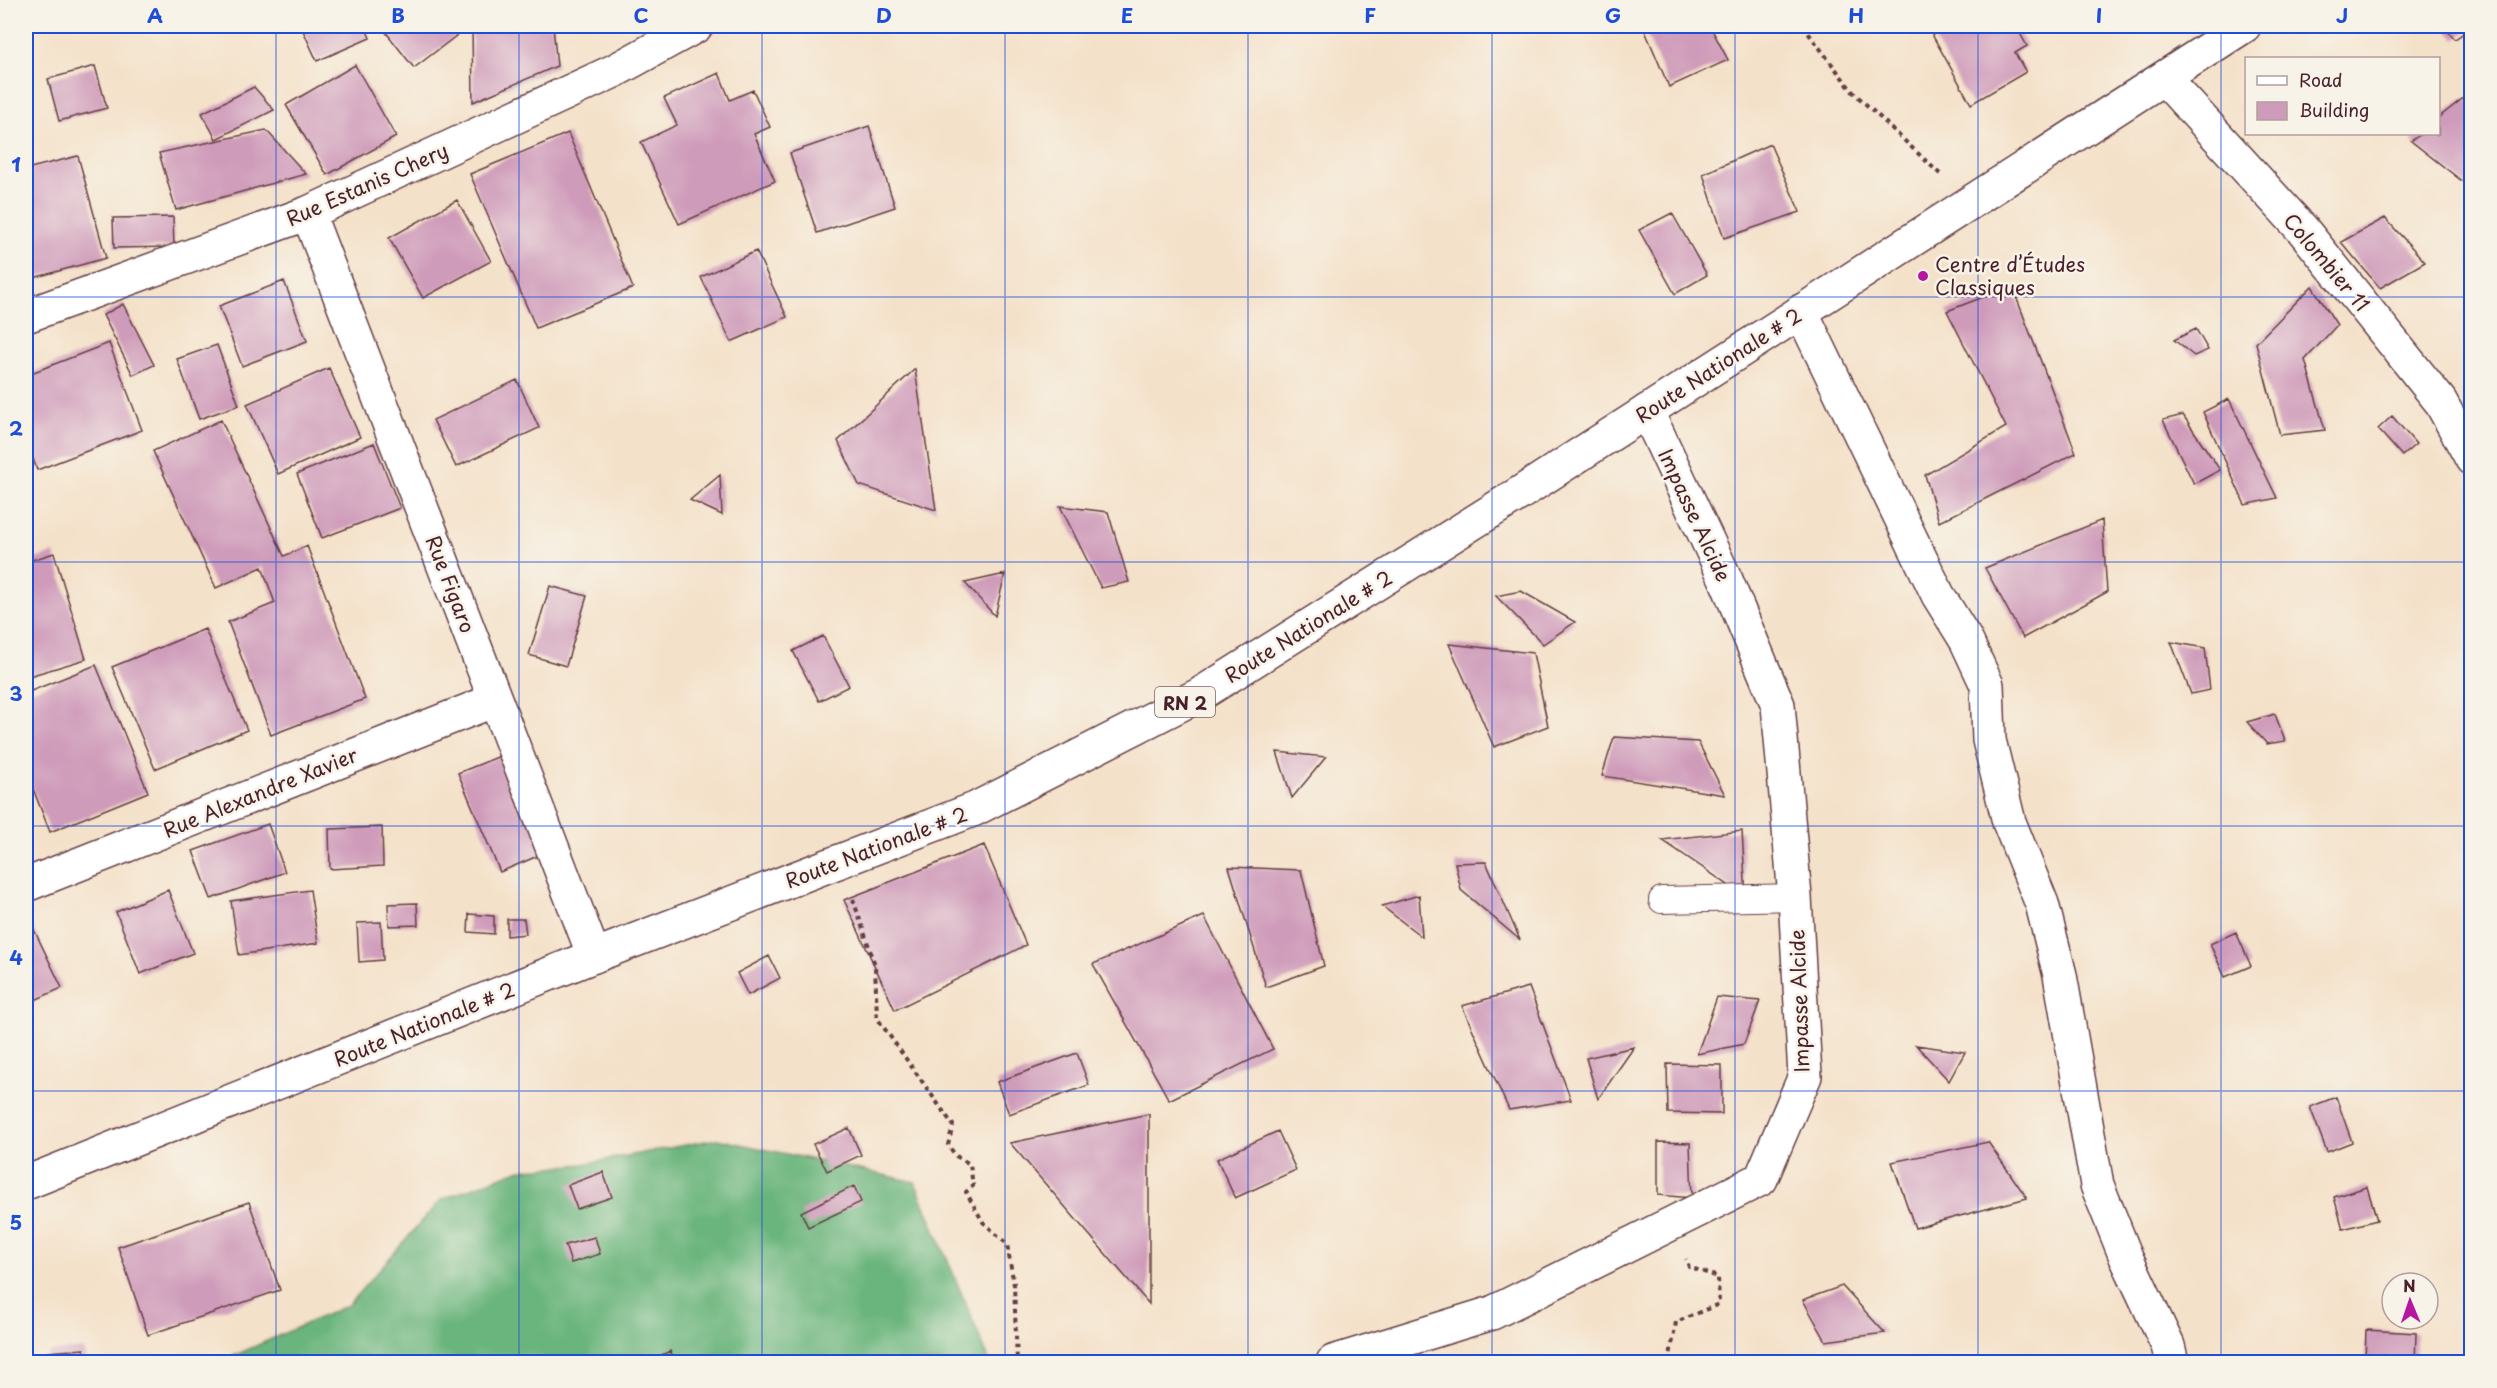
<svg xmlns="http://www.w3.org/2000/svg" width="2497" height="1388" font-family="'Playpen Sans',sans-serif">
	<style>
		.forest { fill: #6ab57d; stroke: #5a6a54; stroke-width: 1.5 }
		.building { fill: #cf9bba }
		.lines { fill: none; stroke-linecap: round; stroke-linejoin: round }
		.service-casing { stroke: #643c43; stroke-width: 28 }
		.minor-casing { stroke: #643c43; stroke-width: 36 }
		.primary-casing { stroke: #643c43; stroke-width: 36 }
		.path { stroke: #643c43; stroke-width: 4; stroke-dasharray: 4.5 4.5; stroke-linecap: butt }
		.service { stroke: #fff; stroke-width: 26 }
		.minor { stroke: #fff; stroke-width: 33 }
		.primary { stroke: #fff; stroke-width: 33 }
		.grid { fill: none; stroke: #1d4ed8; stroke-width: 1.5; stroke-opacity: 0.55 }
		.poi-dot { fill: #b5179e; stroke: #f7f3e8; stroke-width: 2 }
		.labels { text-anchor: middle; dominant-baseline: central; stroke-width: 5; stroke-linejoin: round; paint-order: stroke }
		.shield { fill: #f7f3e8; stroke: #7e5f64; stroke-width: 1.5 }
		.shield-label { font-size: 18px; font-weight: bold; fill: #4a1f2b }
		.street-label { font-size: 20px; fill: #4a1f2b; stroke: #f7f3e8 }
		.poi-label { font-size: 20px; fill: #4a1f2b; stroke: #f7f3e8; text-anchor: start }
		.neatline { fill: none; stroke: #1d4ed8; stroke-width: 2 }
		.grid-label { font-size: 20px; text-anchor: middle; font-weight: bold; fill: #1d4ed8 }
	</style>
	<rect width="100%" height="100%" fill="#f7f3e8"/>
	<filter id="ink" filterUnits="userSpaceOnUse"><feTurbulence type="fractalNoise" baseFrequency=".0167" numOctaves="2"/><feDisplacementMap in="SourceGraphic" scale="12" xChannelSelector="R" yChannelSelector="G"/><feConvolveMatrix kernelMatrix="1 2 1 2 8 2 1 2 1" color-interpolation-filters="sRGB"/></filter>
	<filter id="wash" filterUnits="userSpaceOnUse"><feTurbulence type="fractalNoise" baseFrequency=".008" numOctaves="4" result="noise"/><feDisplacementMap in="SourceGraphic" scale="24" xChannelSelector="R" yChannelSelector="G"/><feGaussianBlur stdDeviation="1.35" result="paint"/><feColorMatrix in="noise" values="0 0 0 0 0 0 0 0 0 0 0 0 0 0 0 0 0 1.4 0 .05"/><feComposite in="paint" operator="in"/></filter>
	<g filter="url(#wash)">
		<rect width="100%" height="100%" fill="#f4e1c9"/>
		<path class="forest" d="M717,1139L915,1182L990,1362H220L348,1305L441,1200L518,1170L584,1164Z"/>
		<g id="blocks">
			<path class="building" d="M301,26H365L370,38L317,61Z
				M381,26H469L414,68Z
				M472,26H553L557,66L473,102Z
				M1643,26H1710L1728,60L1669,87Z
				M1936,26H2016L2027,46L2015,53L2026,72L1971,104L1929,29Z
				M2443,26H2472V27L2455,39Z
				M355,65L396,137L327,175L286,105Z
				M95,66L107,108L59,121L48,79Z
				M719,73L730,100L753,90L770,127L754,134L775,181L679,224L641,142L677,125L664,98Z
				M254,87L274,110L216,139L202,113Z
				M2462,99L2472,100V189L2411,141L2421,134H2438V118Z
				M869,126L895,207L817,233L790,153Z
				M266,130L306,174L176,210L159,153Z
				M568,133L633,288L536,328L470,174Z
				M1770,144L1800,212L1724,238L1703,174Z
				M78,156L106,258L26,280V169Z
				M457,200L491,261L423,298L389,238Z
				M1672,213L1707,275L1675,294L1639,230Z
				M173,217L174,247L114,248L113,218Z
				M2385,218L2425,262L2380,288L2341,242Z
				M756,251L787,317L731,342L701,277Z
				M284,281L307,341L242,366L219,306Z
				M2012,286L2076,453L1939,522L1925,475L2006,427L1947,311Z
				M2312,286L2337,325L2305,360L2325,430L2280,435L2256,343Z
				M123,304L154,365L133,375L103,315Z
				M2196,329L2208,350L2194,356L2174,340Z
				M109,343L142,430L37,470L26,439V375Z
				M217,345L239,405L199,419L177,359Z
				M329,368L360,437L278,474L247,404Z
				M915,369L936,510L859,485L838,441Z
				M517,380L539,428L456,467L433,420Z
				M2229,399L2277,498L2245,505L2203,412Z
				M2183,415L2220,470L2194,484L2163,420Z
				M2392,416L2416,444L2402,456L2378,429Z
				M221,420L284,556L307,546L365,699L271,735L228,622L275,603L262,567L216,588L153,451Z
				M374,443L400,508L322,538L297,474Z
				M720,475L722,515L690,500Z
				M1060,506L1108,512L1129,582L1101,588Z
				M2102,520L2107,592L2023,638L1985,568Z
				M54,553L86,659L26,677V562Z
				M1005,574L995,616L965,583Z
				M550,586L587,596L566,666L529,655Z
				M1521,591L1575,622L1543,644L1496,596Z
				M205,629L247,730L155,769L112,667Z
				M823,636L849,686L819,701L793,651Z
				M2171,642L2205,648L2210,690L2191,694Z
				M1449,644L1533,653L1548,726L1494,747Z
				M96,665L148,792L50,832L26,771V693Z
				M2275,714L2285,741L2267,744L2247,722Z
				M1614,737L1698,742L1725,795L1602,776Z
				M1277,752L1326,757L1292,798Z
				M505,754L547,852L500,872L458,773Z
				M268,824L285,872L211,899L193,851Z
				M382,827L383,866L330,869L329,829Z
				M1742,831L1746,897L1662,840Z
				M984,845L1026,945L895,1010L844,900Z
				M1486,862L1520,940L1461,890L1455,863Z
				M1229,867L1301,870L1324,966L1266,987Z
				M168,890L193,953L140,974L116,912Z
				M310,890L318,943L239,955L231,901Z
				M1419,895L1422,937L1382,906Z
				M417,903L418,925L389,926L388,904Z
				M469,914L494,916V934L468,932Z
				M1204,916L1273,1049L1169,1100L1093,964Z
				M28,917L62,988L26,1004V918Z
				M507,919H524L526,934L507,936Z
				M381,922L383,960L359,962L357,923Z
				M2236,932L2251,966L2225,977L2210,944Z
				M769,956L780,978L748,995L737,973Z
				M1529,987L1571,1100L1509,1110L1462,1006Z
				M1717,997L1760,1001L1744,1044L1697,1054Z
				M1916,1045L1965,1052L1949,1081Z
				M1634,1047L1598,1099L1586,1058Z
				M1077,1053L1089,1085L1009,1114L997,1082Z
				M1667,1064L1722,1065V1114L1668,1113Z
				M2336,1097L2352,1142L2327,1152L2310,1107Z
				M1149,1114V1304L1010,1143Z
				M849,1128L861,1155L827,1171L813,1144Z
				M1278,1131L1296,1170L1235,1198L1217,1159Z
				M1658,1142L1690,1143L1692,1198L1658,1195Z
				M1988,1142L2027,1198L1915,1228L1892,1162Z
				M603,1172L612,1197L577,1209L568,1185Z
				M854,1186L861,1202L808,1227L801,1212Z
				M2367,1187L2377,1220L2343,1229L2334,1197Z
				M249,1202L280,1290L148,1335L118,1247Z
				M595,1237L600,1254L571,1263L565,1245Z
				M1842,1286L1885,1333L1826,1341L1803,1300Z
				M2366,1330L2416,1333L2415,1362H2365Z
				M84,1349L86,1362H49L48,1352Z
				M670,1351L677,1362H647Z"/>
		</g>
	</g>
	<g filter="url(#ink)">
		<use href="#blocks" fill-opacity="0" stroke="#643c43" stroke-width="1.5"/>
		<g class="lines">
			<defs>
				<path id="service" d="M1662,900L1795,897"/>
				<path id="minor" d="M2164,78L2303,230L2440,401L2472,459
					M308,213L594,956
					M1801,311L1938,595L1966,640L1987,685L1989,740L2009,822L2042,904L2060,975L2097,1185L2126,1257L2168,1346L2172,1362
					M26,316L308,213L614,71L696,26
					M26,885L495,700
					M1333,1362L1492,1313L1761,1179L1805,1076L1795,897L1778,705L1726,580L1647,411"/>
				<path id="primary" d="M26,1183L594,956L975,809L1199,695L1517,495L2244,26"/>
			</defs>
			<use href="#service" class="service-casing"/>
			<use href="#minor" class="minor-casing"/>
			<use href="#primary" class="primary-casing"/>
			<path class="path" d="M1803,26L1853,92L1942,176
				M853,899L875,965L877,1018L953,1125L948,1145L956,1156L970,1164L973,1186L966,1192L983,1222L1007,1244L1014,1285L1017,1362
				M1669,1362L1676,1322L1719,1304L1718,1277L1689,1267L1686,1259"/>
			<use href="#service" class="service"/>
			<use href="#minor" class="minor"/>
			<use href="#primary" class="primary"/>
		</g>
	</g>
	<path class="grid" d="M276,26V1362M519,26V1362M762,26V1362M1005,26V1362M1248,26V1362M1492,26V1362M1735,26V1362M1978,26V1362M2221,26V1362M26,297H2472M26,562H2472M26,826H2472M26,1091H2472"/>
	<circle class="poi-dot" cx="1923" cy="276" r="6"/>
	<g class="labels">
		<rect class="shield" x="1155" y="687" width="60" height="30" rx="4.5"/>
		<g class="shield-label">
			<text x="1185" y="702">RN 2</text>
		</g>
		<g class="street-label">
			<text transform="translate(367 184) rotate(-24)">Rue Estanis Chery</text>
			<text transform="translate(2327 262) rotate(50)">Colombier 11</text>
			<text transform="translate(1718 365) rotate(-33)">Route Nationale # 2</text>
			<text transform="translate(1695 515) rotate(65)">Impasse Alcide</text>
			<text transform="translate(451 584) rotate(69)">Rue Figaro</text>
			<text transform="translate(1308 626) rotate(-32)">Route Nationale # 2</text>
			<text transform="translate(260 792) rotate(-22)">Rue Alexandre Xavier</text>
			<text transform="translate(876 847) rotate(-21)">Route Nationale # 2</text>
			<text transform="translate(1799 1001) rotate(-92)">Impasse Alcide</text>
			<text transform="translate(424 1024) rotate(-22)">Route Nationale # 2</text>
		</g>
		<g class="poi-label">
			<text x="1935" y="264">Centre d’Études<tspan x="1935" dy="23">Classiques</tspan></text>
		</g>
	</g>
	<rect width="2497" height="1388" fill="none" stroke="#f7f3e8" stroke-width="66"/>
	<rect x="2245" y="57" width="195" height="78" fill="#f7f3e8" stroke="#b29e9c" stroke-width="1.5"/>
	<rect x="2257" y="76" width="30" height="9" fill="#ffffff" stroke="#b29e9c" stroke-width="1.5"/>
	<text x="2299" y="87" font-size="18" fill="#4a1f2b">Road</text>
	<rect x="2257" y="102" width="30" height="18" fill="#cf9bba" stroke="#b29e9c" stroke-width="1.5"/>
	<text x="2299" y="117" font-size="18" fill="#4a1f2b">Building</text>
	<g transform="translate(2410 1301) rotate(358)"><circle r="28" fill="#f7f3e8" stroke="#b29e9c" stroke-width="1.5"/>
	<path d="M0-4.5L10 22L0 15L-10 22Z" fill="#b5179e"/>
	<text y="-9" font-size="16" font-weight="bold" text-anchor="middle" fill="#4a1f2b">N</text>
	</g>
	<rect x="33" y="33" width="2431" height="1322" class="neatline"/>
	<g class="grid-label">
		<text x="155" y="23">A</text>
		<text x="398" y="23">B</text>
		<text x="641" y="23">C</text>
		<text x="884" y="23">D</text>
		<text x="1127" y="23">E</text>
		<text x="1370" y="23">F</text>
		<text x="1613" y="23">G</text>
		<text x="1856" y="23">H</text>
		<text x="2099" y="23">I</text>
		<text x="2342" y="23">J</text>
		<text x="16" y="172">1</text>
		<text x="16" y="436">2</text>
		<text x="16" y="701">3</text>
		<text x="16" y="965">4</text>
		<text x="16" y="1230">5</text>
	</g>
</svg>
